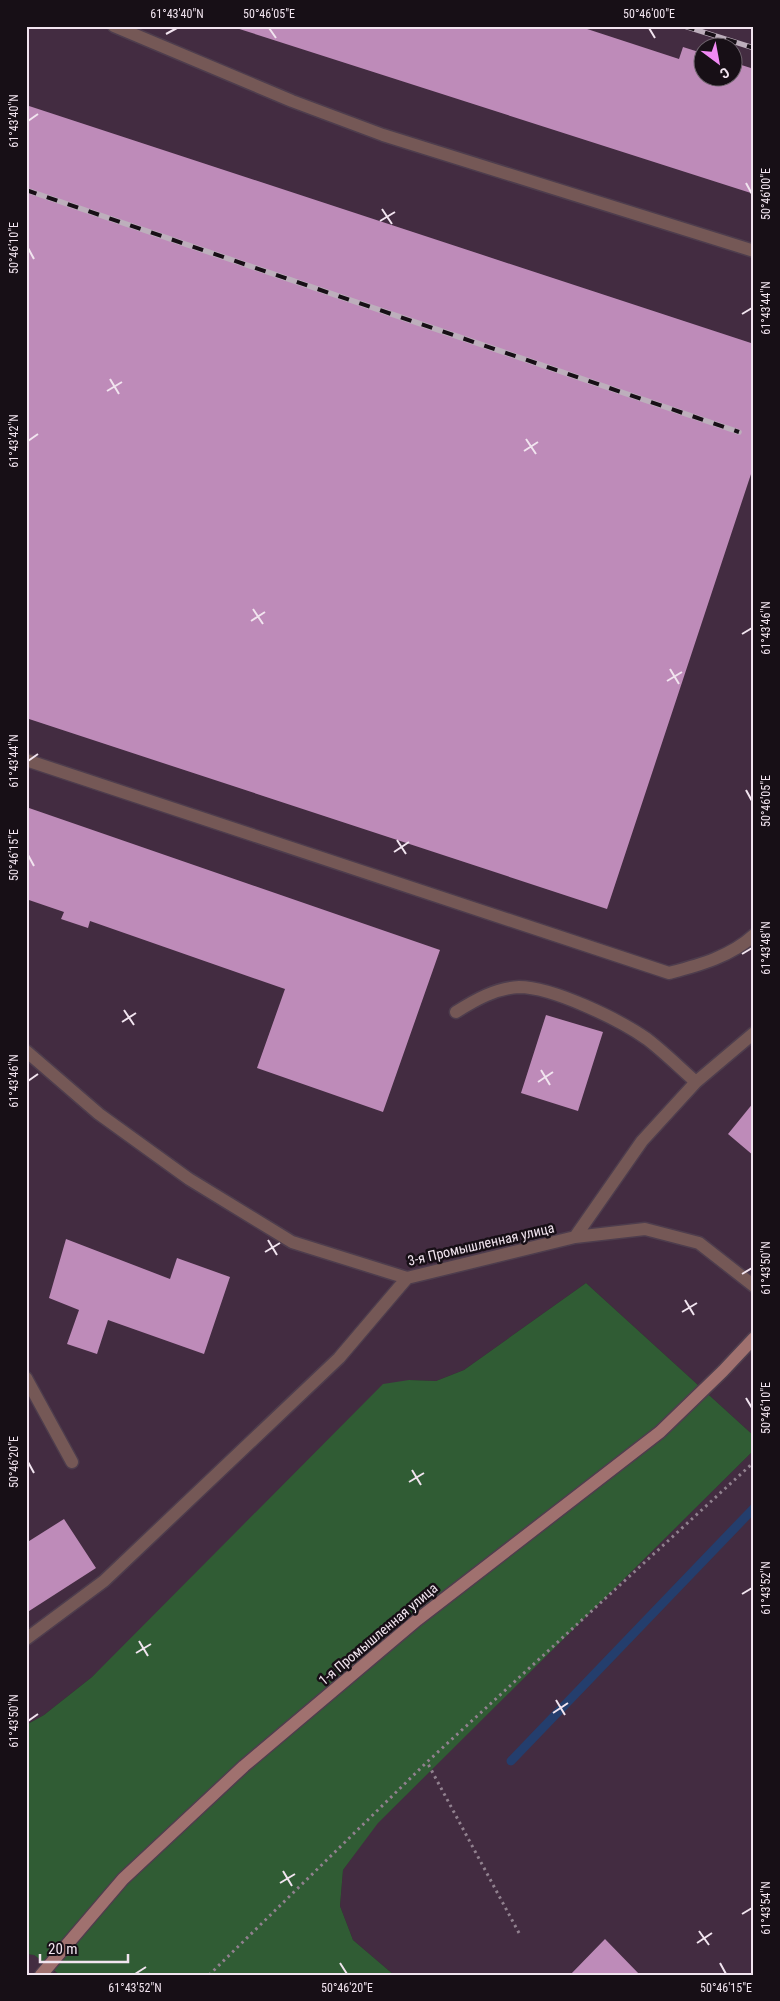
<svg xmlns="http://www.w3.org/2000/svg" width="780" height="2001" font-family="'Roboto Condensed',sans-serif">
	<style>
		.built { fill: #432c41; fill-rule: evenodd }
		.green { fill: #305c34 }
		.lines { fill: none; stroke-linecap: round; stroke-linejoin: round }
		.stream { stroke: #243e6d; stroke-width: 9 }
		.building { fill: #be8bb9 }
		.service-casing { stroke: #4e3d4d; stroke-width: 15 }
		.secondary-casing { stroke: #4e3d4d; stroke-width: 15 }
		.path { stroke: #91818f; stroke-width: 3; stroke-dasharray: 2.5 4; stroke-linecap: butt }
		.service { stroke: #755856; stroke-width: 12 }
		.secondary { stroke: #a0716f; stroke-width: 12 }
		.rail-casing { stroke: #bdafbc; stroke-width: 5.5 }
		.rail { stroke: #170f16; stroke-width: 4; stroke-dasharray: 11; stroke-linecap: butt }
		.ticks { fill: none; stroke: #f1e4ef; stroke-width: 2 }
		.labels { text-anchor: middle; dominant-baseline: central; stroke-width: 5; stroke-linejoin: round; paint-order: stroke }
		.street-label { font-size: 14px; fill: #f1e4ef; stroke: #170f16 }
		.neatline { fill: none; stroke: #f1e4ef; stroke-width: 2 }
		.ticks-label { font-size: 12px; text-anchor: middle; fill: #f1e4ef }
	</style>
	<rect width="100%" height="100%" fill="#342233"/>
	<path class="built" d="M26,26H754V1436L586,1283L464,1370L436,1381L409,1380L92,1677L44,1715L26,1725ZM702,48H732V78H702Z
		M754,1450V1975H394L353,1940L340,1906L343,1870L377,1823Z
		M26,1954L34,1955L60,1975H26Z"/>
	<path class="green" d="M586,1283L754,1436V1450L378,1823L343,1870L340,1906L353,1940L394,1975H60L34,1955L26,1954V1725L44,1715L92,1677L383,1384L409,1380L436,1381L464,1370Z"/>
	<g class="lines">
		<path class="stream" d="M511,1761L754,1508"/>
	</g>
	<path class="building" d="M578,26L679,59L683,47L702,53V78H732V62L754,69V194L233,27Z
		M26,105L754,344V465L607,909L26,718Z
		M29,808L440,950L383,1112L257,1068L285,989L90,921L88,928L61,919L64,912L26,899V816Z
		M546,1015L603,1032L578,1111L521,1093Z
		M754,1102V1156L728,1134Z
		M66,1239L170,1279L177,1258L230,1277L204,1354L108,1320L97,1354L67,1344L79,1310L49,1298Z
		M64,1519L96,1568L26,1613V1543Z
		M605,1939L640,1975H570Z"/>
	<g class="lines">
		<defs>
			<path id="service" d="M114,26L292,101L383,135L754,251
				M26,760L669,973C699,965 730,957 754,935
				M456,1012C475,1000 496,988 519,987C553,987 620,1020 647,1039C664,1052 680,1068 696,1082
				M26,1051L99,1114L189,1179L292,1242L407,1278L575,1237L645,1229L699,1243L754,1286
				M575,1237L642,1141L696,1082L754,1033
				M26,1378L72,1462
				M26,1639L104,1581L339,1358L407,1278"/>
			<path id="secondary" d="M41,1975L123,1879L244,1766L417,1620L660,1432L723,1371L754,1338"/>
		</defs>
		<use href="#service" class="service-casing"/>
		<use href="#secondary" class="secondary-casing"/>
		<path class="path" d="M519,1933L427,1762L754,1462
			M209,1975L427,1762"/>
		<use href="#service" class="service"/>
		<use href="#secondary" class="secondary"/>
		<defs>
			<path id="rail" d="M684,26L754,48
				M26,190L739,432"/>
		</defs>
		<use href="#rail" class="rail-casing"/>
		<use href="#rail" class="rail"/>
	</g>
	<path class="ticks" d="M269,28L276,38M649,28L655,38M166,34L177,28M28,121L38,114M746,183L752,194M382,209L392,224M380,221L395,212M28,248L34,259M742,314L752,308M110,379L119,394M107,391L122,382M526,439L536,454M28,441L38,434M524,451L538,442M253,609L263,624M251,621L265,612M742,634L752,628M670,669L679,684M667,681L682,672M28,761L38,754M746,790L752,801M397,840L406,854M394,852L409,842M28,855L34,866M742,954L752,948M124,1010L134,1025M122,1022L136,1013M541,1070L550,1085M28,1081L38,1074M538,1082L553,1072M268,1240L277,1255M265,1252L280,1243M742,1274L752,1268M685,1300L694,1315M682,1312L697,1303M746,1398L752,1408M28,1462L34,1473M412,1470L421,1485M409,1482L424,1473M742,1594L752,1588M139,1641L148,1656M136,1653L151,1644M556,1700L565,1715M553,1713L568,1703M28,1721L38,1714M283,1871L292,1886M280,1883L295,1874M742,1914L752,1908M699,1931L709,1945M697,1943L712,1933M340,1963L347,1974M720,1963L726,1974M135,1974L146,1967"/>
	<g class="labels">
		<g class="street-label">
			<text transform="translate(481 1244) rotate(-13)">3-я Промышленная улица</text>
			<text transform="translate(378 1634) rotate(-40)">1-я Промышленная улица</text>
		</g>
	</g>
	<rect width="780" height="2001" fill="none" stroke="#170f16" stroke-width="55"/>
	<g transform="translate(718 62) rotate(148)"><circle r="24" fill="#170f16" stroke="#6e646d"/>
	<path d="M0-4L9 19L0 12L-9 19Z" fill="#f18af4"/>
	<text y="-8" font-size="14" font-weight="bold" text-anchor="middle" fill="#f1e4ef">С</text>
	</g>
	<path d="M40 1954v8h88v-8" fill="none" stroke="#f1e4ef" stroke-width="2.5"/>
	<text x="48" y="1954" font-size="15" fill="#f1e4ef" stroke="#170f16" stroke-width="4" paint-order="stroke">20 m</text>
	<rect x="28" y="28" width="724" height="1946" class="neatline"/>
	<g class="ticks-label">
		<text x="177" y="18">61°43'40"N</text>
		<text x="269" y="18">50°46'05"E</text>
		<text x="649" y="18">50°46'00"E</text>
		<text transform="translate(14 121) rotate(-90)" y="4">61°43'40"N</text>
		<text transform="translate(766 194) rotate(-90)" y="4">50°46'00"E</text>
		<text transform="translate(14 248) rotate(-90)" y="4">50°46'10"E</text>
		<text transform="translate(766 308) rotate(-90)" y="4">61°43'44"N</text>
		<text transform="translate(14 441) rotate(-90)" y="4">61°43'42"N</text>
		<text transform="translate(766 628) rotate(-90)" y="4">61°43'46"N</text>
		<text transform="translate(14 761) rotate(-90)" y="4">61°43'44"N</text>
		<text transform="translate(766 801) rotate(-90)" y="4">50°46'05"E</text>
		<text transform="translate(14 855) rotate(-90)" y="4">50°46'15"E</text>
		<text transform="translate(766 948) rotate(-90)" y="4">61°43'48"N</text>
		<text transform="translate(14 1081) rotate(-90)" y="4">61°43'46"N</text>
		<text transform="translate(766 1268) rotate(-90)" y="4">61°43'50"N</text>
		<text transform="translate(766 1408) rotate(-90)" y="4">50°46'10"E</text>
		<text transform="translate(14 1462) rotate(-90)" y="4">50°46'20"E</text>
		<text transform="translate(766 1588) rotate(-90)" y="4">61°43'52"N</text>
		<text transform="translate(14 1721) rotate(-90)" y="4">61°43'50"N</text>
		<text transform="translate(766 1908) rotate(-90)" y="4">61°43'54"N</text>
		<text x="135" y="1992">61°43'52"N</text>
		<text x="347" y="1992">50°46'20"E</text>
		<text x="726" y="1992">50°46'15"E</text>
	</g>
</svg>
